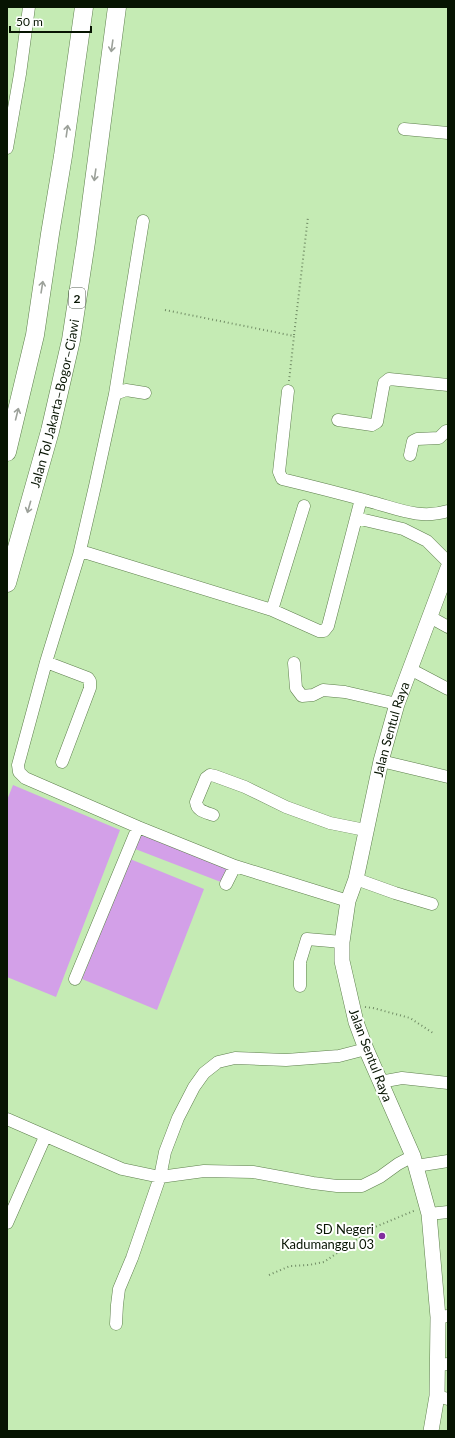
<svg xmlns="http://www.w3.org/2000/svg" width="455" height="1438" font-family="Lato,sans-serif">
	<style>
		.green { fill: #d3a0e8 }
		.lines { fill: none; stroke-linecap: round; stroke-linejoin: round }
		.minor-casing { stroke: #5e7f4d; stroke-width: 13 }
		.major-casing { stroke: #5e7f4d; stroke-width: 16 }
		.highway-casing { stroke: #5e7f4d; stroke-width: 19 }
		.path { stroke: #718c65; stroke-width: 2; stroke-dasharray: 1 3; stroke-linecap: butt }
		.minor { stroke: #fff; stroke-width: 12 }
		.major { stroke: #fff; stroke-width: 15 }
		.highway { stroke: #fff; stroke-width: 18 }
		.oneway { stroke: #9ca19a }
		.poi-dot { fill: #812e9e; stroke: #fff; stroke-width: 1.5 }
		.labels { text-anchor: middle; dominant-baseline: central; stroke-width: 4; stroke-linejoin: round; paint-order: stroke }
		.shield { fill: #fff; stroke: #515a4e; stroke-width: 1 }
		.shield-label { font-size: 12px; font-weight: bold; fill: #071402 }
		.street-label { font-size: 13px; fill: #071402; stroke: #fff }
		.poi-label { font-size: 13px; fill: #071402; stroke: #fff; text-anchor: end }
	</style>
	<rect width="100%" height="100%" fill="#c5ebb4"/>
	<path class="green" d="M13,785L120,830L56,997L7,977V800Z
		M138,827L235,866L226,884L130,847Z
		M130,859L204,889L157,1010L82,979Z"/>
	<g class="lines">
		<defs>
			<path id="minor" d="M404,129L448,133
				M7,148L20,74L29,7
				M288,391L279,472L282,479C311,486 339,493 368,501C396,508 419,520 448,511
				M115,394L143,221
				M338,420L372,425L377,422L384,383L389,379L448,385
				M410,455L413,441L417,439L439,438L446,431H448
				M356,518L403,529L427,541L448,562
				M79,555L95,486L115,394L126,390L145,393
				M272,610L304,506
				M430,617L448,627
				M46,662L88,678L90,681V688L62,762
				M294,663L296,688L302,696L313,695L323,690L345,692L397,704
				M410,669L448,689
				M381,761L448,777
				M213,815C205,812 197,811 196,802L206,778L210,775L215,776L245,787L286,807L330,823L365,830
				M356,879L395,893L432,904
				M226,884L235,866
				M348,901L235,866L138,827L25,778L19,772L18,765L46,662L79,555L82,553H87L272,610L319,631H324L328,626L361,499
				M75,979L138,827
				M300,986V962L307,939L342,942
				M380,1082L402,1078L448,1083
				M7,1119L122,1169L160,1177L204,1171L253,1172L313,1183L337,1186H362L380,1177L398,1164L413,1156
				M416,1166L448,1161
				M429,1214L448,1212
				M7,1223L45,1137
				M438,1317L448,1316
				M116,1324L117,1305L119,1289L132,1258L160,1177L165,1152L178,1118L194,1087L204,1073L218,1062L235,1058L286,1060L339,1056L366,1049
				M438,1365L448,1364
				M437,1396L448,1399"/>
			<g id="major">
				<path id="s1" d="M431,1431L437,1396L438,1317L429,1214L413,1156L366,1049L356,1022L342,961V942L348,901L356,879L381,761L397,704L448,568"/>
			</g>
			<g id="highway">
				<path d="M7,452L35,335L50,234L63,156L84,7"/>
				<path id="s2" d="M7,583L50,431L71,340L86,242L117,7"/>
			</g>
		</defs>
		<use href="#minor" class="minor-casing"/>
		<use href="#major" class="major-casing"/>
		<use href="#highway" class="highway-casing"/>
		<path class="path" d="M165,310L294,336L289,381
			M294,335L308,217
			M365,1007L373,1008L410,1018L433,1033
			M269,1275L290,1266L309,1265L324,1262L375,1227L416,1210"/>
		<use href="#minor" class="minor"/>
		<use href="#major" class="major"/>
		<use href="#highway" class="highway"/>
	</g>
	<defs><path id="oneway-shaft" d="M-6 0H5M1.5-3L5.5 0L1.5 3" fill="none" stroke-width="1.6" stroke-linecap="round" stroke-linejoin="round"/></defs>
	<g class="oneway">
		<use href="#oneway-shaft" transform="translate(112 46) rotate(98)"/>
		<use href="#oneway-shaft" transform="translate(67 131) rotate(-82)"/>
		<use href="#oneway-shaft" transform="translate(95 175) rotate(98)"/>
		<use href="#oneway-shaft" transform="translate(42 287) rotate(-81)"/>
		<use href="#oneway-shaft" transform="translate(17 414) rotate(-76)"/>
		<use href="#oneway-shaft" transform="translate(29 507) rotate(106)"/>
	</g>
	<circle class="poi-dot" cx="382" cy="1236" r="4"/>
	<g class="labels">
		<rect class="shield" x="69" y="288" width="16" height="20" rx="3"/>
		<g class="shield-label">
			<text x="77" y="298">2</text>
		</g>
		<g class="street-label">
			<text stroke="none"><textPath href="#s2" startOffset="186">Jalan Tol Jakarta–Bogor–Ciawi</textPath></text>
			<text stroke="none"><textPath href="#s1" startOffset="724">Jalan Sentul Raya</textPath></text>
			<text transform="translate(371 1055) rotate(69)">Jalan Sentul Raya</text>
		</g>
		<g class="poi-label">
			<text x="374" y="1229">SD Negeri<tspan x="374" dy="15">Kadumanggu 03</tspan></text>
		</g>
	</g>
	<rect width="455" height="1438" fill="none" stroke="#071402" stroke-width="16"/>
	<path d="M10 26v6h81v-6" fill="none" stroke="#071402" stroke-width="2"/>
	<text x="16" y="26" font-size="12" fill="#071402" stroke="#ffffff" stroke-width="3" paint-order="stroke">50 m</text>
</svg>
